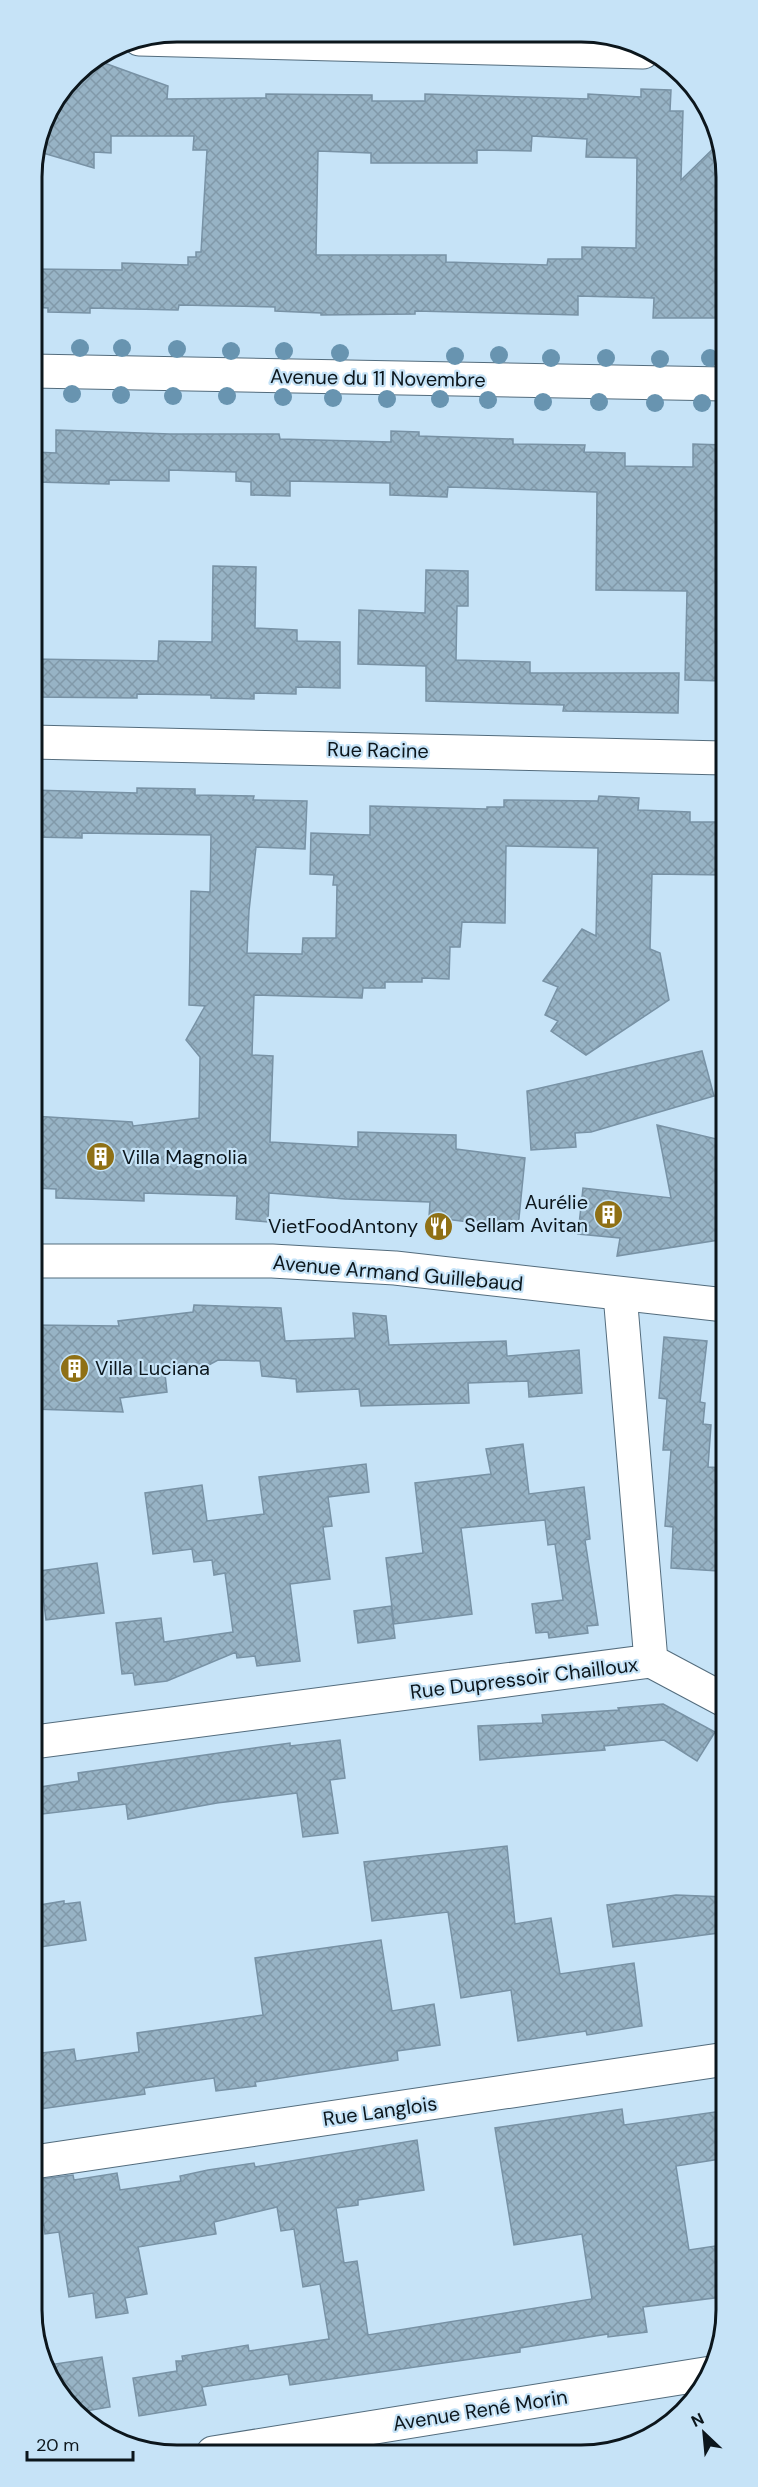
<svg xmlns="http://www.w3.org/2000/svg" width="758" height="2487" font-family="'DM Sans',sans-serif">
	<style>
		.building { fill: url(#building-cross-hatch); stroke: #7892a5; stroke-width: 1.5; fill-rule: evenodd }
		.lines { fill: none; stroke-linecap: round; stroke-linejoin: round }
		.minor-casing { stroke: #536c7d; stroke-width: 35 }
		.tertiary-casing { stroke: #536c7d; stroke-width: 35 }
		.minor { stroke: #fff; stroke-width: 33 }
		.tertiary { stroke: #fff; stroke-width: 33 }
		.tree { fill: #6894b0 }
		.labels { text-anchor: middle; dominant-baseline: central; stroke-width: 4.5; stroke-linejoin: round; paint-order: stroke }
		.street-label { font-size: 20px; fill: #0c161c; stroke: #c6e3f7 }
		.poi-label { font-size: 20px; fill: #0c161c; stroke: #c6e3f7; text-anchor: start }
		.rim { fill: none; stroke: #0c161c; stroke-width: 3 }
	</style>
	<defs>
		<pattern id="building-cross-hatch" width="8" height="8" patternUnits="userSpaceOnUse" patternTransform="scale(1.5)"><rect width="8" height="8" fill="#97b3c5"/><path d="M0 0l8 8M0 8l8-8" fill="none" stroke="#8199a9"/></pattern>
	</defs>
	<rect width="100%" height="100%" fill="#c6e3f7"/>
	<path class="building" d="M96,60L168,86L167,99L266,98V94L372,95V101H425V94L588,99V94L641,97V89L671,90L670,111H683L681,180L720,142L724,149V305H720L719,318H653L654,298L578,296V315L415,311V314L321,315V313L275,311V307L179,305L178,310L90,308V313L48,312V308L32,307V269L122,270V263L188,265V257H196V252H201L207,150H193L194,136H111V153L94,152V168L36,151L43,121L74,74ZM532,136L587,139L586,157L637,158L636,248L582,247V259H548L547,265L446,262V255H316L318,151L371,153V163H477V150L531,151Z
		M56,430L170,434H279L280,439L391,442V431L419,432V436L513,439V444L585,445L584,452L625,453V466L693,467V444L724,445V681L685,680L687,591L596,590L597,492L448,487L447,497L390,495V483L290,481V496L251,495V482L236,481V472L169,470V481L109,480V484L36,482L35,452L56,453Z
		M213,566L256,567L255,628L297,630V641L340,642V688L296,687V694L254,693V699L211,698V695L137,694V698L32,697V659L158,661L159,641L212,642Z
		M426,570L468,571V606H457L456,660L530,662V673H679L678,713L563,711L564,705L426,701V666L358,664L359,610L425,613Z
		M137,788L195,789V795L254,796L253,800L307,801L305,849L256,847L249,911L247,953L302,954L303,938H336L337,885H333L334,875L310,874L311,833L370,835V806L487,809V807H504V800L598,801L599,796L639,798L638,810L690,812V822H725V875L652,874L650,949L660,953L669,1000L586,1055L551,1031L558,1021L545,1015L558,987L543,981L582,929L596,936L598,848L506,846L505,923L462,922L460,947H450L449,979L422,978V982H385V988H363L362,998L254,995L252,1055L273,1056L270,1142L358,1147V1132L456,1135V1149L525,1158L518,1228L429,1217L430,1202L345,1199L269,1193L268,1222L236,1219L237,1196L144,1193V1201L56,1198V1189L33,1188V1116L132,1122L133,1126L199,1118L200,1057L186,1040L205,1006L189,1005L191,891L210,892L211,835L82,833V838L33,837L32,790L137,793Z
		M702,1051L714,1096L591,1132L575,1133L576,1147L531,1150L527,1091Z
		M657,1125L725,1141V1239L617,1256L620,1238L578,1234L583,1188L671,1198Z
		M194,1305L281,1308L285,1341L355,1338L353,1313L386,1316L389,1345L506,1341L507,1356L579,1350L582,1393L529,1397L528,1381L468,1383L469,1403L361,1406L359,1389L297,1392L296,1379L262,1376L260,1361L218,1360L207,1366L164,1365L167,1392L120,1398L123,1412L33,1409V1325L119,1326L118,1321L193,1312Z
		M664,1337L707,1341L700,1402L705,1403L703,1424L711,1425L708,1467L725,1468V1530H721L718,1571L671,1568L673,1527L665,1526L671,1450H663L667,1399L659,1398Z
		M523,1444L529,1494L584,1487L590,1539L585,1540L598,1625L587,1626L588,1633L549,1638L548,1632L536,1633L532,1604L563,1600L555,1544L548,1545L545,1520L461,1528L472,1614L394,1624L386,1558L423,1553L415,1483L491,1474L486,1449Z
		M366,1464L369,1492L328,1497L332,1526L323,1527L330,1579L290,1584L300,1661L257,1666L255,1656L237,1658L236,1652L167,1681L135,1685L133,1673L122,1674L116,1623L161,1618L164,1642L233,1632L225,1573L214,1575L212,1560L194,1562L192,1549L153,1554L145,1493L202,1485L207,1521L264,1514L259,1477Z
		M97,1563L104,1613L46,1620L40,1571Z
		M391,1606L395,1638L358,1643L354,1611Z
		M663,1704L715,1732L697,1761L664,1740L604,1746L605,1750L480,1760L478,1726L543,1723L542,1715L619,1710L618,1708Z
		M340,1740L345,1778L330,1780L338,1833L303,1837L297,1793L217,1803L128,1819L126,1804L34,1815V1788L79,1781L78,1773L290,1743V1746Z
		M507,1846L515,1924L551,1918L560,1974L634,1963L642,2026L587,2035L586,2031L518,2041L511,1990L461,1998L448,1912L372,1921L364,1862Z
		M676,1895L726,1897V1932L613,1947L607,1905Z
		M64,1901V1904L80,1902L86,1940L34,1948V1906Z
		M381,1940L392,2011L434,2004L440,2045L397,2051L398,2060L255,2082L256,2086L216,2091L214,2078L144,2088L145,2094L34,2110V2054L74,2049L76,2061L139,2052L137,2033L263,2015L255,1958Z
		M622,2109L624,2125L722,2111L726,2134V2158L676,2166L689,2250L715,2246L722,2297L643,2307L647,2332L608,2337V2334L520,2348V2352L290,2385L288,2374L202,2387L206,2405L139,2416L133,2378L177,2371L176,2361H183L182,2356L248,2345L249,2351L329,2339L320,2284L303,2287L294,2229L281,2231L277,2207L214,2222L216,2234L138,2247L147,2294L125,2298L128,2313L96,2318L93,2293L69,2297L59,2232L45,2234L44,2225L37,2226L34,2207V2180L73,2175L74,2180L117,2173L120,2190L181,2181L180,2176L208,2170L254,2163L255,2167L417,2140L424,2190L358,2200V2205L336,2208L344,2263L357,2261L368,2335L592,2299L582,2234L514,2245L495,2128Z
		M102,2357L110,2407L74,2413L48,2365Z"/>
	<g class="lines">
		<defs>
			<path id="minor" d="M139,39L643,52
				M32,371L724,384
				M32,742L724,758
				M651,1661L726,1701
				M34,1742L651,1661L620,1294
				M34,2162L726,2059
				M213,2453L711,2373"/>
			<path id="tertiary" d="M33,1261H272L395,1268L725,1305"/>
		</defs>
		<use href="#minor" class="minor-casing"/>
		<use href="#tertiary" class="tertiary-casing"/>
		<use href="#minor" class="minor"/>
		<use href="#tertiary" class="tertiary"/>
	</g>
	<g class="tree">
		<circle cx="80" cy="348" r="9"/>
		<circle cx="122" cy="348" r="9"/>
		<circle cx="177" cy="349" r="9"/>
		<circle cx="231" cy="351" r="9"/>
		<circle cx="284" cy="351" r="9"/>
		<circle cx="340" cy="353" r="9"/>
		<circle cx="499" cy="355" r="9"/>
		<circle cx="455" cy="356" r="9"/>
		<circle cx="551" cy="358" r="9"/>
		<circle cx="606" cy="358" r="9"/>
		<circle cx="710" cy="358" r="9"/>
		<circle cx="660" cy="359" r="9"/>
		<circle cx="72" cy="394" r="9"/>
		<circle cx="121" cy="395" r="9"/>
		<circle cx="173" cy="396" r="9"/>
		<circle cx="227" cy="396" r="9"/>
		<circle cx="283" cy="397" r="9"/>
		<circle cx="333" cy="398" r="9"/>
		<circle cx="387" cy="399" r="9"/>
		<circle cx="440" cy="399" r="9"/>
		<circle cx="488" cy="400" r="9"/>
		<circle cx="543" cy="402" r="9"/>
		<circle cx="599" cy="402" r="9"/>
		<circle cx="655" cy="403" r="9"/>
		<circle cx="702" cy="403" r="9"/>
	</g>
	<defs>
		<symbol id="building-disc" viewBox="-11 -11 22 22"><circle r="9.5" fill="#8f7015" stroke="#c6e3f7"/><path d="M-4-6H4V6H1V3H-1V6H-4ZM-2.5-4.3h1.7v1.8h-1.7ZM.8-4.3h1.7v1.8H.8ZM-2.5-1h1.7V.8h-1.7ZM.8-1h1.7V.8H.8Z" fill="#fff"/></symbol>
		<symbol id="restaurant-disc" viewBox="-11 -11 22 22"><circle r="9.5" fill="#8f7015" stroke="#c6e3f7"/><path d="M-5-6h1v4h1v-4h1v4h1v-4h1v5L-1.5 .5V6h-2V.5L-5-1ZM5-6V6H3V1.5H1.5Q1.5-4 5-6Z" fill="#fff"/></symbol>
	</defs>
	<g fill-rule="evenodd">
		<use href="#building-disc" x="84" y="1140" width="33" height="33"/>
		<use href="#building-disc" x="592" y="1198" width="33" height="33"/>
		<use href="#restaurant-disc" x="422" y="1210" width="33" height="33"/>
		<use href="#building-disc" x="58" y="1352" width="33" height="33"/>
	</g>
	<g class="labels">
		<g class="street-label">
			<text transform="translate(378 378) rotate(1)">Avenue du 11 Novembre</text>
			<text transform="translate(378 750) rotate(1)">Rue Racine</text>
			<text transform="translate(398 1273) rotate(5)">Avenue Armand Guillebaud</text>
			<text transform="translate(524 1678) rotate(-7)">Rue Dupressoir Chailloux</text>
			<text transform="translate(380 2111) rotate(-8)">Rue Langlois</text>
			<text transform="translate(480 2410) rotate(-9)">Avenue René Morin</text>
		</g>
		<g class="poi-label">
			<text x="122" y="1157">Villa Magnolia</text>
			<text x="588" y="1202" text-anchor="end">Aurélie<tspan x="588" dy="23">Sellam Avitan</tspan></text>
			<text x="418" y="1226" text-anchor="end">VietFoodAntony</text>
			<text x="95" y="1368">Villa Luciana</text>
		</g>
	</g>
	<path d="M0 0H758V2487H0ZM177 42H581A135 135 0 0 1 716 177V2310A135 135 0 0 1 581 2445H177A135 135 0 0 1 42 2310V177A135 135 0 0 1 177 42Z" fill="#c6e3f7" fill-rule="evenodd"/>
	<path class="rim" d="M177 42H581A135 135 0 0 1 716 177V2310A135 135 0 0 1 581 2445H177A135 135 0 0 1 42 2310V177A135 135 0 0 1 177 42Z"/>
	<g transform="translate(704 2433) rotate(334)" stroke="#c6e3f7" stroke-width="4.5" paint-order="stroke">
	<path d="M0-4.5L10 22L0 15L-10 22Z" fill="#0c161c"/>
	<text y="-9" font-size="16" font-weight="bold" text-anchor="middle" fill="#0c161c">N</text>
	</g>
	<path d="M27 2451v9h106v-9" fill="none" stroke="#0c161c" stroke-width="3"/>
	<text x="36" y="2451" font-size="18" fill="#0c161c" stroke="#c6e3f7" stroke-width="4.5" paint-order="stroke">20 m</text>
</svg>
